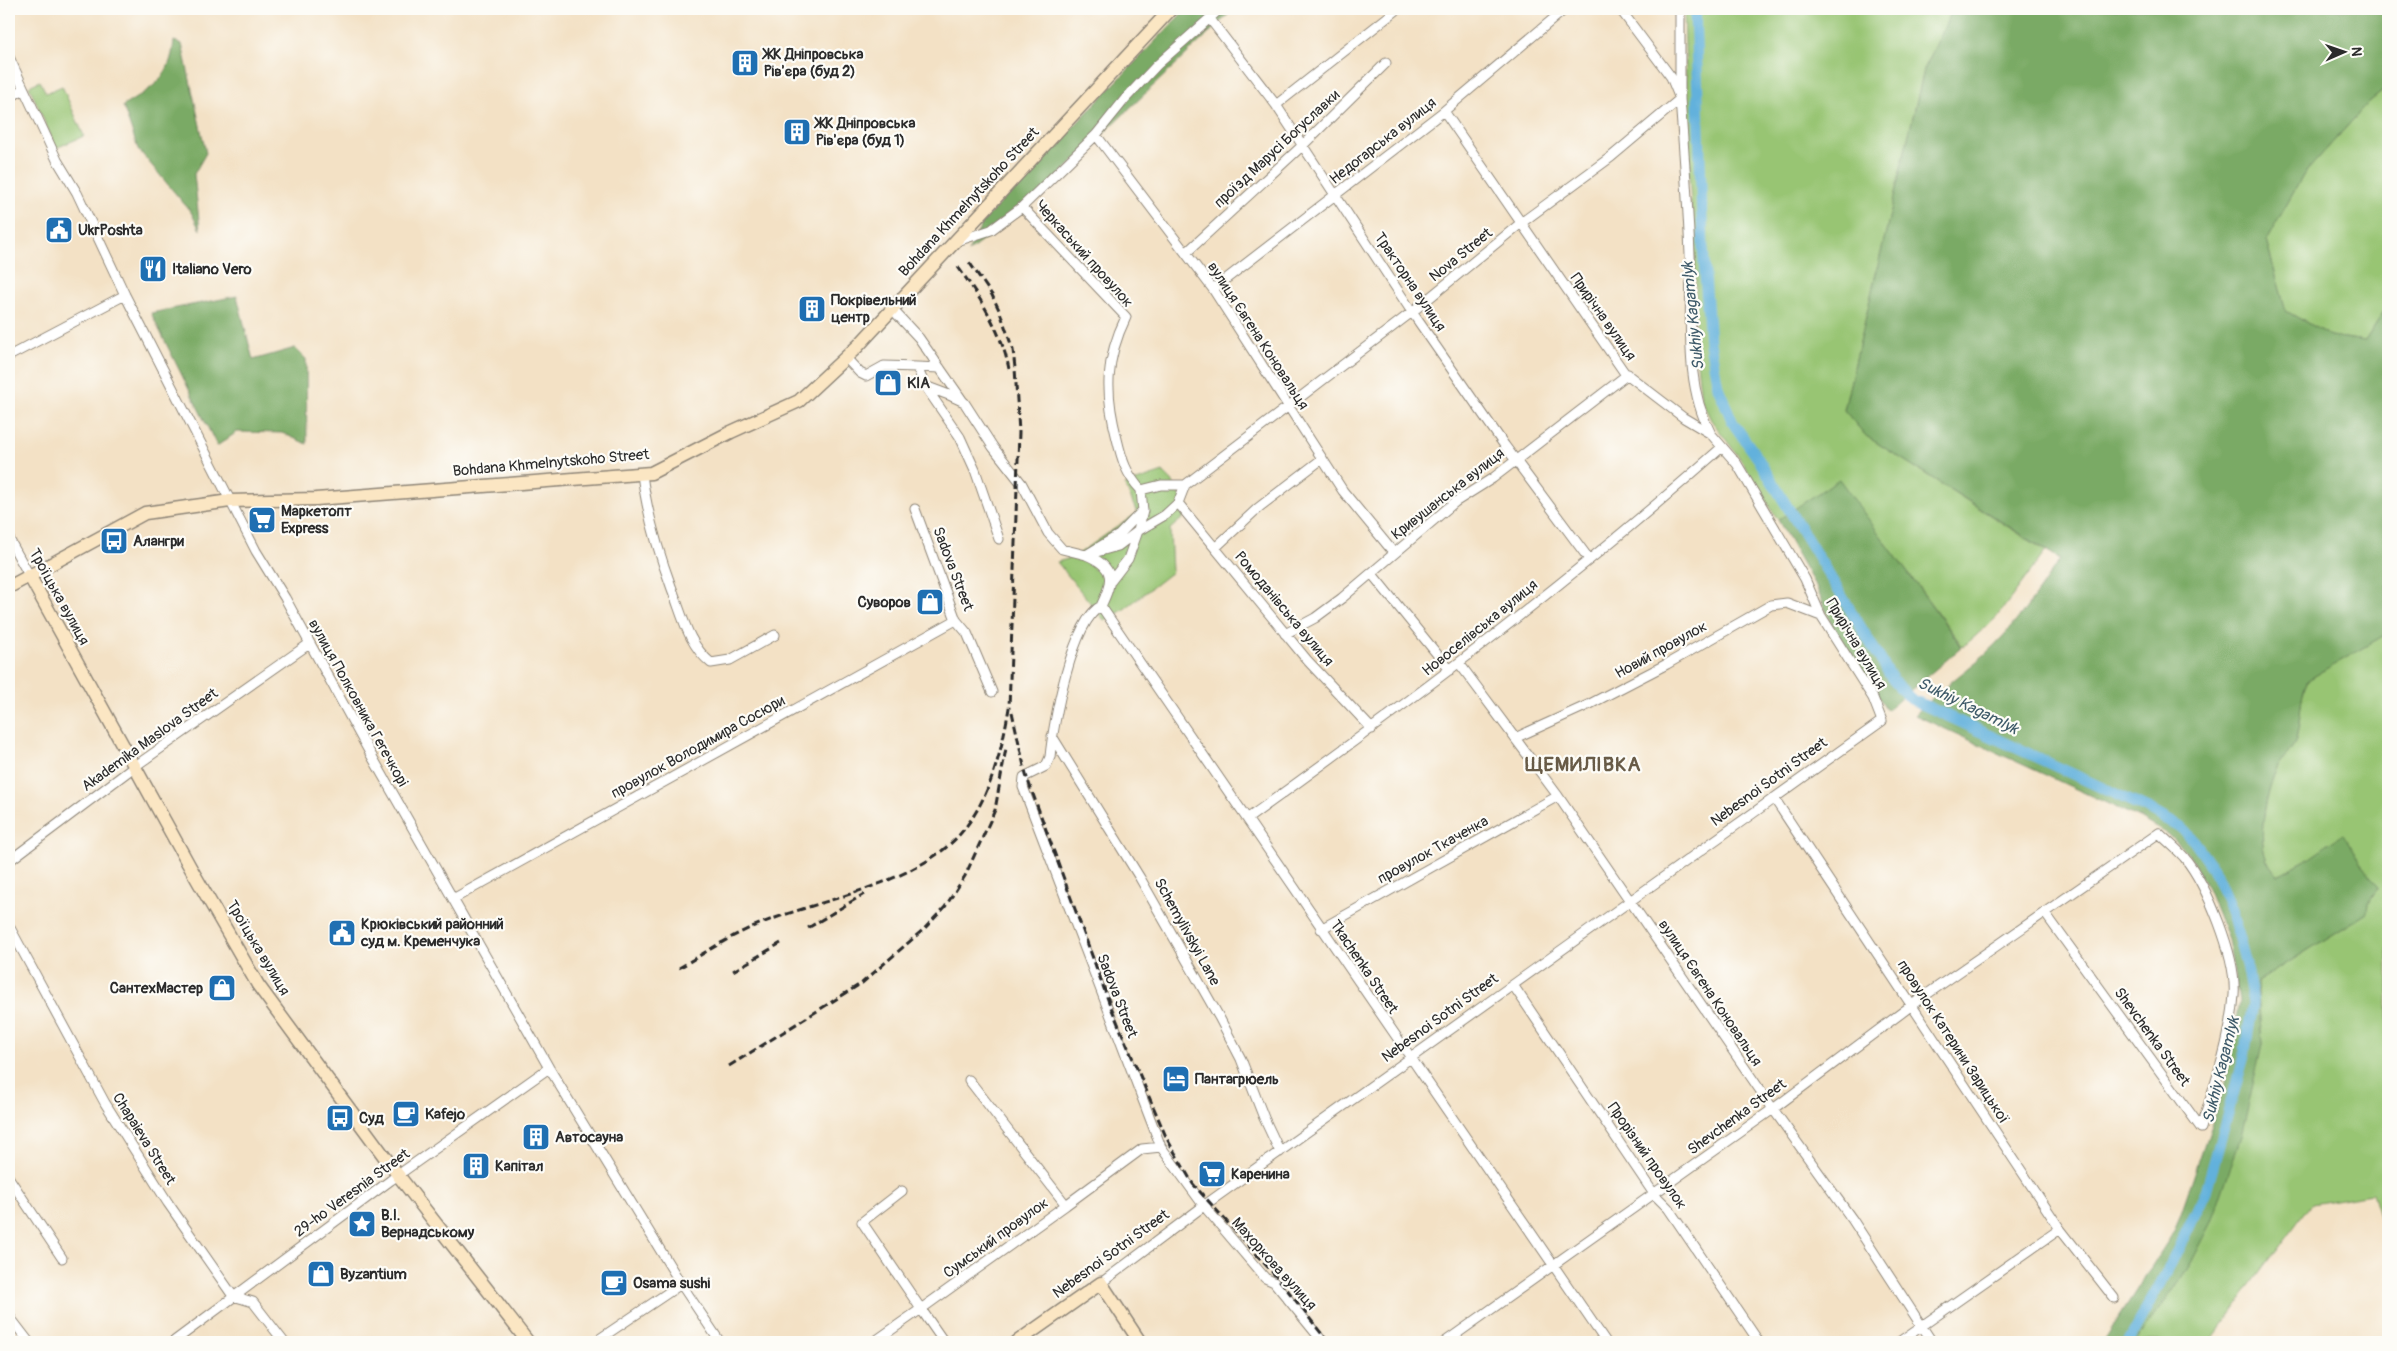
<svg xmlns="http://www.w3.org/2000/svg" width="2397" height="1351" font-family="Pangolin,sans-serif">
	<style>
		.green { fill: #98c573; stroke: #62784f }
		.forest { fill: #7aaa65; stroke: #526a48 }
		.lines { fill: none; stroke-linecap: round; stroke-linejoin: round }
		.canal { stroke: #62b1dc; stroke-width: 11 }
		.street-casing { stroke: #8f8678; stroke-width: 11 }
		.secondary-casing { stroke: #8f8678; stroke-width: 15 }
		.street { stroke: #fff; stroke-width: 9 }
		.secondary { stroke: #fbe6c3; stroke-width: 12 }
		.rail { stroke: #2b2b2b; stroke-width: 3; stroke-dasharray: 8 4; stroke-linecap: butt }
		.labels { text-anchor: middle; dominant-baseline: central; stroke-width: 4.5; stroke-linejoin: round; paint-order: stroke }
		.poi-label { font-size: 15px; font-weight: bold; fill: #2b2b2b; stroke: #fdfcf7; text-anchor: start }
		.street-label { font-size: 15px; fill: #2b2b2b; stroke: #fdfcf7 }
		.water-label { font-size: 16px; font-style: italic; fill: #3e5a69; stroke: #fdfcf7 }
		.district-label { font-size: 20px; font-weight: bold; letter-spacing: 1px; fill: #685b47; stroke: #fdfcf7 }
	</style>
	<rect width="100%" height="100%" fill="#fdfcf7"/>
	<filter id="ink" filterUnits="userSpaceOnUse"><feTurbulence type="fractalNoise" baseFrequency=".02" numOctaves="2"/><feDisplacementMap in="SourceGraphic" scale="10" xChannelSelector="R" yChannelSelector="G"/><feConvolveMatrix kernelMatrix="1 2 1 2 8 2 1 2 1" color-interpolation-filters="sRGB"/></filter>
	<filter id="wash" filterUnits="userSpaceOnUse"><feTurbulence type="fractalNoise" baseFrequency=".0096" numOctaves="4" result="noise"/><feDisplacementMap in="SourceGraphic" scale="20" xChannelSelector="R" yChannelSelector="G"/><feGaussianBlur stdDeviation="1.12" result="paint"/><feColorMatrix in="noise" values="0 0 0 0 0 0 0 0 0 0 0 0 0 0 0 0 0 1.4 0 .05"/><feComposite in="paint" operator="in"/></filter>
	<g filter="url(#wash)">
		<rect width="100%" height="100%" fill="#f3e1c5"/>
		<path class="green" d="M1684,9H1953L1924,70L1844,410L1866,436L2046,551L1996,618L1963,647L1839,480L1778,520L1739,457L1711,420L1701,399L1695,344L1696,275L1688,162Z
			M40,81L46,93L62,86L84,136L56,148L29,86Z
			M2388,87V305L2365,341L2330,336L2286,311L2266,241L2304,174L2369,102Z
			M1163,472L1172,481L1190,512L1170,529L1172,572L1123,610L1105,621L1057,562L1074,557L1137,513L1125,485Z
			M2388,633V1238H2386L2372,1194L2311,1204L2210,1342H2135L2188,1269L2262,1044L2257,982L2367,913L2368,902L2378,888L2304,861L2278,875C2251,856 2265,797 2276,771C2280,760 2293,751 2296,739C2302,718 2298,699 2308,680Z"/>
		<path class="forest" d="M1186,9H1234L1027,206L968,252L984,220Z
			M1953,9H2388V87L2369,102L2304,174L2266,241L2286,311L2330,336L2365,341L2388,305V633L2308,680C2298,699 2302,718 2296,739C2293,751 2280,760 2276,771C2265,797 2251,856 2278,875L2304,861L2343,834L2378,888L2368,902L2367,913L2257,982L2262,1044L2242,1133L2212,1222L2188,1269L2135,1342H2103L2175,1230L2224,1087L2239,1001L2228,940L2205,884L2187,852L2167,834L2139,818L1915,715C1936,692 1961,675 1984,655C2015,627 2038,593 2060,559L1866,436L1844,410L1924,70Z
			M174,41L182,44L206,153L194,174L200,230L191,212L138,149L123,106C153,87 170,80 174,41Z
			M237,296L253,360L295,348L306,359L307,444L282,433L237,432L217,446L151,313Z
			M1839,479L1962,647L1887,710L1830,621L1817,589L1778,520Z"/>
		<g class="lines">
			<path class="canal" d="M1695,9L1703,247L1710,343L1718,387L1733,423L1757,457L1893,680L1911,699L2150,810L2180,827L2194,841L2213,868L2231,910L2246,964L2253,1003L2244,1056L2206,1191L2170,1266L2128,1342"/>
		</g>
	</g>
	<g filter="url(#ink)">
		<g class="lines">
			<defs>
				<path id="street" d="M1620,9L1671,77L1680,99C1684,151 1688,203 1690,255C1693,314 1682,380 1711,434
					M1210,19L1276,105L1412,312L1505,446L1589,559
					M9,57L57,160L77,193L125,295L256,551L285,598L370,753L549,1068L681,1284L720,1342
					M9,98L24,89
					M1276,105L1398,9
					M1096,135L1213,289L1343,491L1394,553
					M1022,207L1126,317C1105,360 1105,394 1117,439C1122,460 1126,474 1141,490
					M957,241L991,230L1022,207L1096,135L1125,99L1157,65L1220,9
					M1186,253L1303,145L1386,63
					M1213,289L1444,111L1565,9
					M892,309L919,338L962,400
					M9,356L125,295
					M846,358L860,373L866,376L884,366L917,367L925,386L949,395L964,402L993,447L1022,484L1048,533L1062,549L1086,555L1119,535L1142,511
					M917,367L940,368
					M925,386L960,437L975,470L999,539
					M642,474C647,515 658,551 672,589C683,617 688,644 711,663L730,660L775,635
					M1178,503L1307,660L1372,729
					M915,509L956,620L967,633L992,692
					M9,539L29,575
					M1215,548L1258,508L1322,459
					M1372,574L1450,670
					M1111,581L1128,559L1138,531L1165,515L1178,503L1185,485
					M1101,606C1113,581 1116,567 1086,555L1118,546L1138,531L1143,511L1141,490L1161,485H1185L1412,312L1521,223L1611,157L1680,99V9
					M1101,606L1606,1342
					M1101,606C1072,621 1053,724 1050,757L1046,766L1024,777L1023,787L1161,1147L1204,1206L1265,1278L1274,1282L1323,1342
					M1285,634L1315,618L1342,598L1455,502L1493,478L1628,374
					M1459,663L1558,796L1773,1109L1852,1219L1932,1342
					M1052,736L1140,878L1219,1017L1241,1059L1264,1118L1280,1152
					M1515,738L1590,704L1667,664L1771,605L1787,603L1821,616
					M1774,798L2060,1229L2114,1298
					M1247,819C1410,702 1571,581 1721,448
					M9,861L134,767L309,644
					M453,899L956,620
					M2045,913L2201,1128
					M9,926L105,1103L168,1203L233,1296L253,1302L284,1342
					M1321,929L1558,796
					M1513,985L1654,1194L1668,1208L1759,1342
					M9,1178L62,1258
					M1066,1205L1142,1149L1161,1147
					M1101,1283L1209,1202L1882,721L1873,698L1821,616L1805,579L1737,464L1711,434L1684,418L1624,372L1444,111
					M9,1316L29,1342
					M173,1342L391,1180L549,1068
					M595,1342L681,1284
					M874,1342L921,1309L862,1222L902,1191
					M944,1342L921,1309L1066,1205L969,1080
					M1445,1342L1773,1109L1920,999L2159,833C2167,841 2177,849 2184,857C2207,885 2237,958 2234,995C2231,1039 2215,1085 2201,1128
					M1899,1342L2060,1229"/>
				<path id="secondary" d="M29,575L190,867L258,985L398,1175L528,1342
					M9,587L145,513L230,501L316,499L651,473L731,432L799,401L858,346L1171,9
					M1017,1342L1101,1283L1140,1342"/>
			</defs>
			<use href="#street" class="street-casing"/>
			<use href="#secondary" class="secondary-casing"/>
			<use href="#street" class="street"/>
			<use href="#secondary" class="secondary"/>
			<path class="rail" d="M958,267C981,299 1001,330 1009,369
				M1012,712L1026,775L1110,1005L1167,1139L1193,1184L1282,1283L1328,1342
				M808,928L864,894
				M679,968C706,952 733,934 762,923C824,898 923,883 965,828C991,795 1002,749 1009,708L1019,432L1015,368L1013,350L1000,312L992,295L967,259
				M733,971L781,943
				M729,1066L862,983L924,929L945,907L965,876L995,810L1006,748"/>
		</g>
	</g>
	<defs>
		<symbol id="building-square" viewBox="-11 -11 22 22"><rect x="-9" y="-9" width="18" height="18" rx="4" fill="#1f6fb2" stroke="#fdfcf7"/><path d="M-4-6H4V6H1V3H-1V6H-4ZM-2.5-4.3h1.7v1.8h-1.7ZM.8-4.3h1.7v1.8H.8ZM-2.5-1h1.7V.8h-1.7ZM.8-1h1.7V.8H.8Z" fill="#fff"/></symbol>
		<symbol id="civic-square" viewBox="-11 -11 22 22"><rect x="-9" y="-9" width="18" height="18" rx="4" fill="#1f6fb2" stroke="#fdfcf7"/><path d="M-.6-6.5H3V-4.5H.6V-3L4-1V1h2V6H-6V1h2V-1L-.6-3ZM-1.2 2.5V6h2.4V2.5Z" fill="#fff"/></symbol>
		<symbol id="restaurant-square" viewBox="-11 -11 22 22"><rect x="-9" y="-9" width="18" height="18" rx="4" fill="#1f6fb2" stroke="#fdfcf7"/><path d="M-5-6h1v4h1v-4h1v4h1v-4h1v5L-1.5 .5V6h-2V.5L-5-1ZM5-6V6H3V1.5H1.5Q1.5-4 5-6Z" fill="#fff"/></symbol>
		<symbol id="shop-square" viewBox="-11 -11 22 22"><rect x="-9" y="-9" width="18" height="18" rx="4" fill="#1f6fb2" stroke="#fdfcf7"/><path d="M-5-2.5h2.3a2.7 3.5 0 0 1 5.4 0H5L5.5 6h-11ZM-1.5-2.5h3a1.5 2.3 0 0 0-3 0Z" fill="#fff"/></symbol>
		<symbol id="supermarket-square" viewBox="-11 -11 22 22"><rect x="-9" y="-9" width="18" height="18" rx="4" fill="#1f6fb2" stroke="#fdfcf7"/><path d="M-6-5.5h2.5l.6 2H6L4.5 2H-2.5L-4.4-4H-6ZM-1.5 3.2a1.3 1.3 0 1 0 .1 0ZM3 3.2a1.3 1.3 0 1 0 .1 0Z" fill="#fff"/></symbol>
		<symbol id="bus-square" viewBox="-11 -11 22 22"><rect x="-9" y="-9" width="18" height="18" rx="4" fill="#1f6fb2" stroke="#fdfcf7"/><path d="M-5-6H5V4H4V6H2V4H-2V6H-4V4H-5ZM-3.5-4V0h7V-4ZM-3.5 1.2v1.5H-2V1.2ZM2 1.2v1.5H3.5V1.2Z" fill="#fff"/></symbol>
		<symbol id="hotel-square" viewBox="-11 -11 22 22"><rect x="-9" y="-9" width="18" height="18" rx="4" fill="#1f6fb2" stroke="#fdfcf7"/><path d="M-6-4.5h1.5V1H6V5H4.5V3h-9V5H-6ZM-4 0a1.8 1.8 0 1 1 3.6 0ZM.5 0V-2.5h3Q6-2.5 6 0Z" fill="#fff"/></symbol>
		<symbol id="cafe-square" viewBox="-11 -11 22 22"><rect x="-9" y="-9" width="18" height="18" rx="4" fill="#1f6fb2" stroke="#fdfcf7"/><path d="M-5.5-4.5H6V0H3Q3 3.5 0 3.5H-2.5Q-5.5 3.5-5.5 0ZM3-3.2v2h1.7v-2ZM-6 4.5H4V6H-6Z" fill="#fff"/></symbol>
		<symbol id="sight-square" viewBox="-11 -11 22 22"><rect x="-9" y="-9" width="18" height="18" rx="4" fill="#1f6fb2" stroke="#fdfcf7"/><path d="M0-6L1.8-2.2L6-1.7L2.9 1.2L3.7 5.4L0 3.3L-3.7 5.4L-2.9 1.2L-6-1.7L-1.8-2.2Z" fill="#fff"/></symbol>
	</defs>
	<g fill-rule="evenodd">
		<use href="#building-square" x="729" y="47" width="32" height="32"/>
		<use href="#building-square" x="781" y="116" width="32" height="32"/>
		<use href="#civic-square" x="43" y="214" width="32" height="32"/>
		<use href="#restaurant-square" x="137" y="253" width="32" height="32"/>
		<use href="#building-square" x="796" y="293" width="32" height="32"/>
		<use href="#shop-square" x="872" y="367" width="32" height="32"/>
		<use href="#supermarket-square" x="246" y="504" width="32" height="32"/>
		<use href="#bus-square" x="98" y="525" width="32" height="32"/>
		<use href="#shop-square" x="914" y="586" width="32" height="32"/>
		<use href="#civic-square" x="326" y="917" width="32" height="32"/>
		<use href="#shop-square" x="206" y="972" width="32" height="32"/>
		<use href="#hotel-square" x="1160" y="1063" width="32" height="32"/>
		<use href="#cafe-square" x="390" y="1098" width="32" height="32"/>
		<use href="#bus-square" x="324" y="1102" width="32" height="32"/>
		<use href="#building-square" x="520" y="1121" width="32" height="32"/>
		<use href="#building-square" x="460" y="1150" width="32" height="32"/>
		<use href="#supermarket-square" x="1196" y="1158" width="32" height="32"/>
		<use href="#sight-square" x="346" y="1208" width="32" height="32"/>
		<use href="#shop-square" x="305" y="1258" width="32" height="32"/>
		<use href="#cafe-square" x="598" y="1267" width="32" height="32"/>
	</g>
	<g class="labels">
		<g class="poi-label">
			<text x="764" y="54">ЖК Дніпровська<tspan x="764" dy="17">Рів'єра (буд 2)</tspan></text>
			<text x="816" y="123">ЖК Дніпровська<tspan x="816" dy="17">Рів'єра (буд 1)</tspan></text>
			<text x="78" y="230">UkrPoshta</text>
			<text x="172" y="269">Italiano Vero</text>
			<text x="831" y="300">Покрівельний<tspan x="831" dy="17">центр</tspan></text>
			<text x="907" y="383">KIA</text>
			<text x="281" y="511">Маркетопт<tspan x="281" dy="17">Express</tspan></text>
			<text x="133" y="541">Алангри</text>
			<text x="911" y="602" text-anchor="end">Суворов</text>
			<text x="361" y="924">Крюківський районний<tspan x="361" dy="17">суд м. Кременчука</tspan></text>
			<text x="203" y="988" text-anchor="end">СантехМастер</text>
			<text x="1195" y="1079">Пантагрюель</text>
			<text x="425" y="1114">Kafejo</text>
			<text x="359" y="1118">Суд</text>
			<text x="555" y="1137">Автосауна</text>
			<text x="495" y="1166">Капітал</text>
			<text x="1231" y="1174">Каренина</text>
			<text x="381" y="1215">В.І.<tspan x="381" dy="17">Вернадському</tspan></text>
			<text x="340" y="1274">Byzantium</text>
			<text x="633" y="1283">Osama sushi</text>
		</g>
		<g class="street-label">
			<text transform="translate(1383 141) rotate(-38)">Недогарська вулиця</text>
			<text transform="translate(1277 149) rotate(-43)">проїзд Марусі Богуславки</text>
			<text transform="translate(969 202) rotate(-47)">Bohdana Khmelnytskoho Street</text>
			<text transform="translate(1084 254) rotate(48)">Черкаський провулок</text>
			<text transform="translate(1461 255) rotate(-39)">Nova Street</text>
			<text transform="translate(1410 282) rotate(56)">Тракторна вулиця</text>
			<text transform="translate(1603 317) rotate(55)">Прирічна вулиця</text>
			<text transform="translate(1258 336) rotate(57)">вулиця Євгена Коновальця</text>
			<text transform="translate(551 463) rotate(-5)">Bohdana Khmelnytskoho Street</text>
			<text transform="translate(1448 494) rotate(-38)">Кривушанська вулиця</text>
			<text transform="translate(953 569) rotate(69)">Sadova Street</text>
			<text transform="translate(59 597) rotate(61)">Троїцька вулиця</text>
			<text transform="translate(1284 609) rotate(50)">Ромоданівська вулиця</text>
			<text transform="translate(1480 628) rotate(-39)">Новоселівська вулиця</text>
			<text transform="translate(1856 644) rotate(59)">Прирічна вулиця</text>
			<text transform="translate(1661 650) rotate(-29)">Новий провулок</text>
			<text transform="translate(358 703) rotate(61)">вулиця Полковника Гегечкорі</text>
			<text transform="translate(150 740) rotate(-36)">Akademika Maslova Street</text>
			<text transform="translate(698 747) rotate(-29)">провулок Володимира Сосюри</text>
			<text transform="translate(1769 782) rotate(-36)">Nebesnoi Sotni Street</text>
			<text transform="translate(1433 850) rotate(-29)">провулок Ткаченка</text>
			<text transform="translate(1187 932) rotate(61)">Schemylivskyi Lane</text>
			<text transform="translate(258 948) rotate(59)">Троїцька вулиця</text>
			<text transform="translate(1364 967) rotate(56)">Tkachenka Street</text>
			<text transform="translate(1710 993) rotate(56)">вулиця Євгена Коновальця</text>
			<text transform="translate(1117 996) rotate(69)">Sadova Street</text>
			<text transform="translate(1440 1018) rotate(-36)">Nebesnoi Sotni Street</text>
			<text transform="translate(2152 1037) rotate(54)">Shevchenka Street</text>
			<text transform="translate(1953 1042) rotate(57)">провулок Катерини Зарицької</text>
			<text transform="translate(1737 1117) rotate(-36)">Shevchenka Street</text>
			<text transform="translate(144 1139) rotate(58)">Chapaieva Street</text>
			<text transform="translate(1647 1156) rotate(55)">Прорізний провулок</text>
			<text transform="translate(352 1193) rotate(-36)">29-ho Veresnia Street</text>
			<text transform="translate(996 1238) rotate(-36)">Сумський провулок</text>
			<text transform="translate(1111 1254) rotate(-36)">Nebesnoi Sotni Street</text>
			<text transform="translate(1274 1264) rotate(48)">Махоркова вулиця</text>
		</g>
		<g class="water-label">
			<text transform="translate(1693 316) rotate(-96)">Sukhiy Kagamlyk</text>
			<text transform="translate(1968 706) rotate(26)">Sukhiy Kagamlyk</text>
			<text transform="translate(2221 1070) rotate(-76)">Sukhiy Kagamlyk</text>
		</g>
		<g class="district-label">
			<text x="1583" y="764">ЩЕМИЛІВКА</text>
		</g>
	</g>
	<rect width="2397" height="1351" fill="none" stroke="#fdfcf7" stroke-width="30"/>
	<g transform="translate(2344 52) rotate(88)" stroke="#fdfcf7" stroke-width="4" paint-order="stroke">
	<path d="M0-4L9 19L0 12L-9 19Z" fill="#2b2b2b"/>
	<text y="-8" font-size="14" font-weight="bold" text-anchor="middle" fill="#2b2b2b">N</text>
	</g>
</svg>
